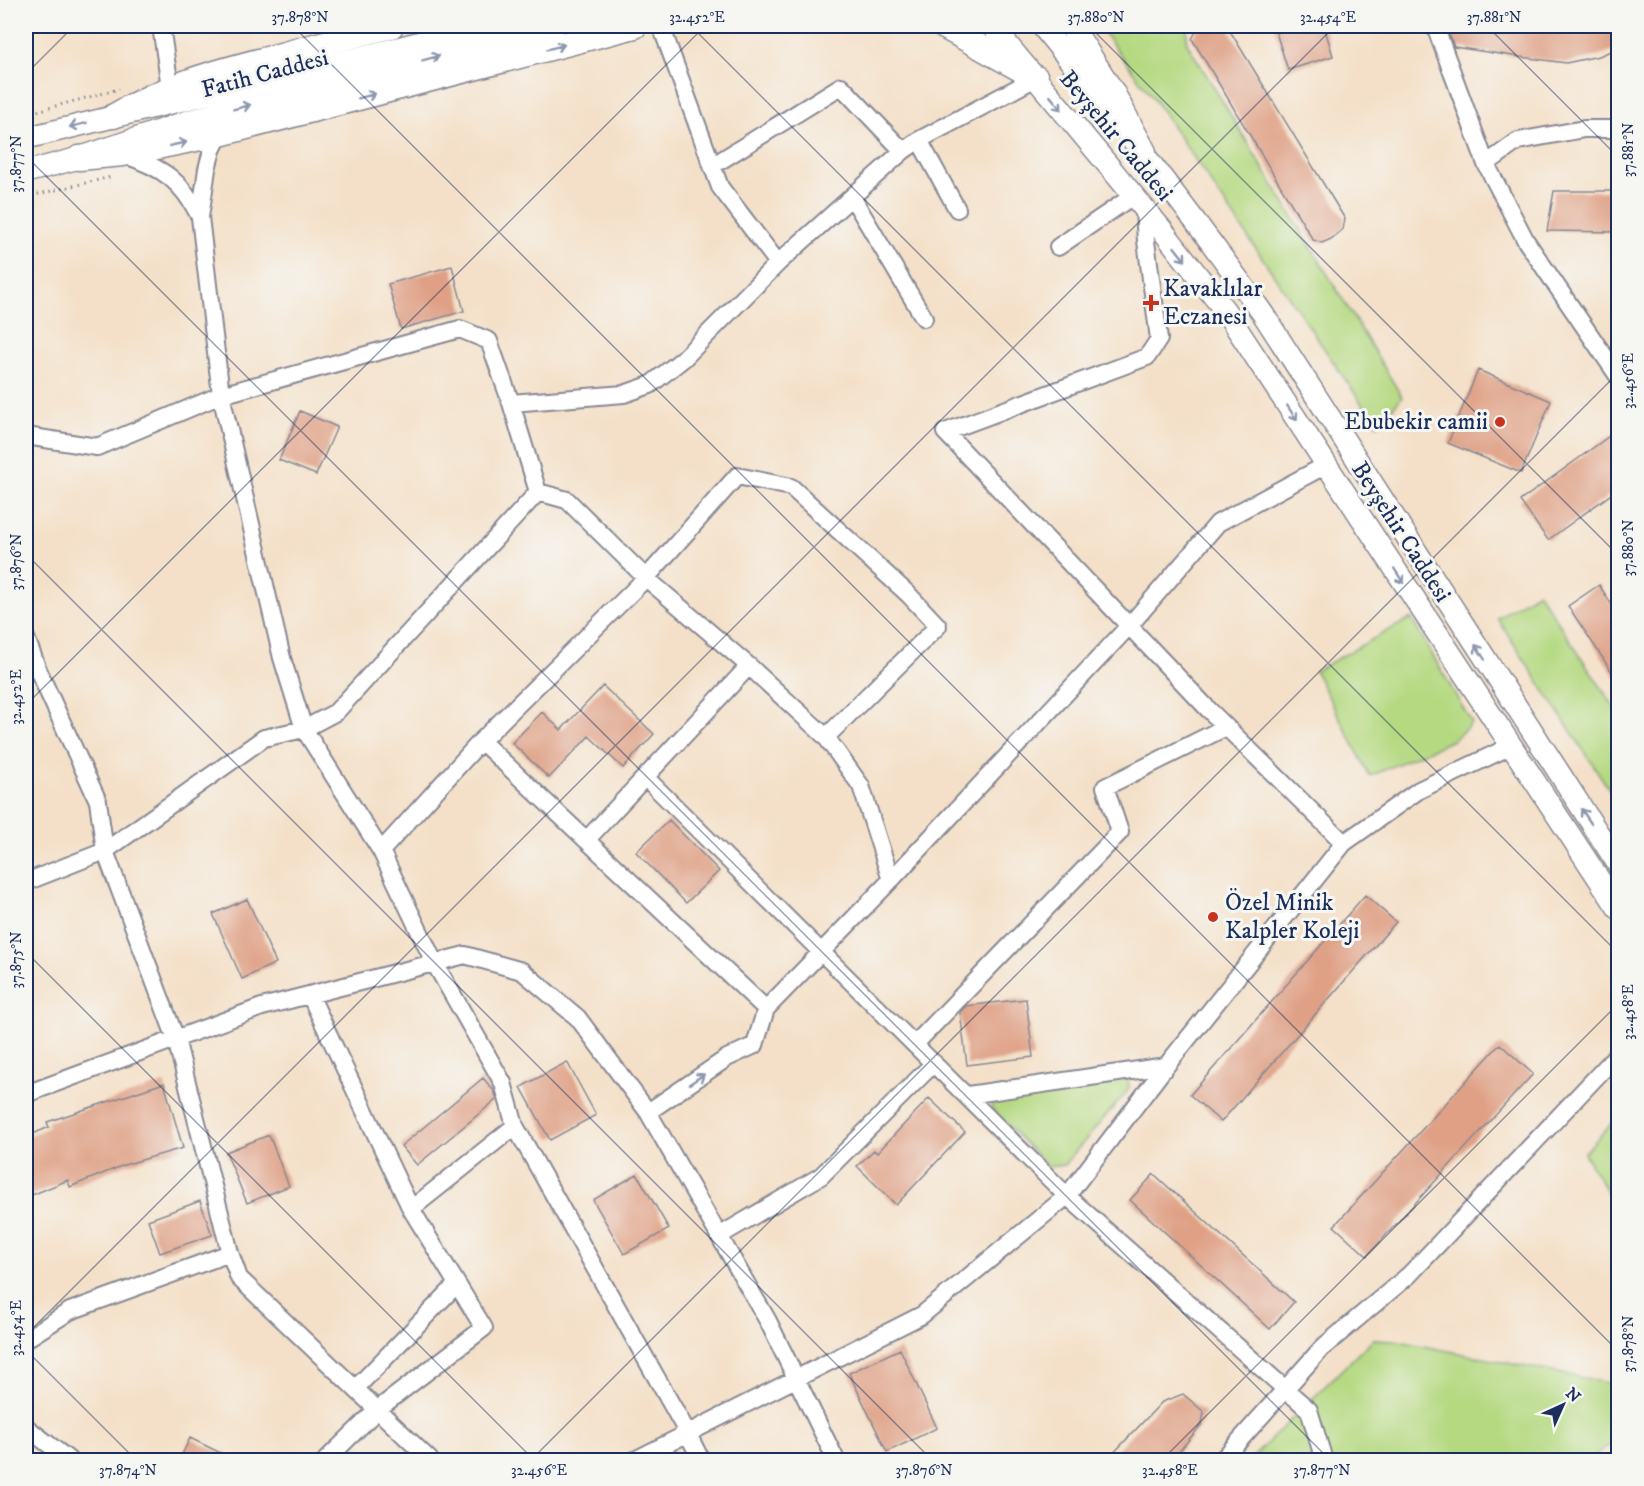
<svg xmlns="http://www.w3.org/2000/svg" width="1644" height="1486" font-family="'IM FELL DW Pica',serif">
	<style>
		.green { fill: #b5d981; stroke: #688470; stroke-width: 1.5 }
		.building { fill: #dfa085 }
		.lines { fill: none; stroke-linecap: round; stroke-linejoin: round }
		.minor-casing { stroke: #888893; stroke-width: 20 }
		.major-casing { stroke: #888893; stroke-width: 24 }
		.highway-casing { stroke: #888893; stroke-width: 27 }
		.path { stroke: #888893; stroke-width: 3; stroke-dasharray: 1.5 4.5; stroke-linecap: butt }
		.minor { stroke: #fff; stroke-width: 16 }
		.major { stroke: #fff; stroke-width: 21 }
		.highway { stroke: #fff; stroke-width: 24 }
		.oneway { stroke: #8d97ae }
		.ticks { fill: none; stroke: #1b2f5e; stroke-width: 1.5; stroke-opacity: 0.45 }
		.poi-dot { fill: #c8321e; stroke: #f6f6f2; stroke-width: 2 }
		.labels { text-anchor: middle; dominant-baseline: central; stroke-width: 6; stroke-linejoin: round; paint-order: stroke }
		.street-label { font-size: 24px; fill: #1b2f5e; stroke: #f6f6f2 }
		.poi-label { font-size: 24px; fill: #1b2f5e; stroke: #f6f6f2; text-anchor: start }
		.neatline { fill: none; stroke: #1b2f5e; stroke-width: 2 }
		.ticks-label { font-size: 15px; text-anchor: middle; fill: #1b2f5e }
	</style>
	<rect width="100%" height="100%" fill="#f6f6f2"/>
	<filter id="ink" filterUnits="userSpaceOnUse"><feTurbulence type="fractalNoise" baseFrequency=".0167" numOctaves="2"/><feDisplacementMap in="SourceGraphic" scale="12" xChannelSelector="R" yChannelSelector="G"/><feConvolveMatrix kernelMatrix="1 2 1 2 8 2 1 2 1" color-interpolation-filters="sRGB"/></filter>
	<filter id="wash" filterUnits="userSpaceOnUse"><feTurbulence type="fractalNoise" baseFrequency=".008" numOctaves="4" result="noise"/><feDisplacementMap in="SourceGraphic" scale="24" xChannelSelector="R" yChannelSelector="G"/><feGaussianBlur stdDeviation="1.35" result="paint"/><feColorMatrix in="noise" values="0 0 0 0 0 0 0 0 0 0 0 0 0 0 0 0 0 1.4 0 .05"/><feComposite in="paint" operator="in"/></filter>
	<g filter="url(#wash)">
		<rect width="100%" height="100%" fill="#f4e0c8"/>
		<path class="green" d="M1101,26H1187V43L1402,397L1377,426L1153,98L1104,33Z
			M1538,592L1618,713V803L1497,618Z
			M1411,618L1472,723L1453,740L1370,776L1315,671Z
			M1128,1077L1129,1089L1064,1165L1048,1167L991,1108L996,1096Z
			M1618,1116V1211L1584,1153Z
			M1373,1339L1394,1340L1618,1385V1439L1587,1460H1250Z"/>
		<g id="blocks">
			<path class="building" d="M1199,26H1227L1345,219L1343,229L1331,239L1322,243L1313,240L1192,39Z
				M1274,26H1324L1333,56L1288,70Z
				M1446,26H1618V48L1599,56L1566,63L1513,56L1454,47Z
				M1554,191H1618V232L1547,231Z
				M452,266L464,311L401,329L388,284Z
				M1478,370L1551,401L1521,473L1448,443Z
				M300,411L337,427L316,475L279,460Z
				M1612,434L1618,443V489L1548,540L1520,501Z
				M1599,585L1618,614V681L1568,606Z
				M603,686L654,734L623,768L589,736L549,778L512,743L542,712L561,730Z
				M669,820L719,871L686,903L636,852Z
				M1365,895L1396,922L1221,1122L1190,1095Z
				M247,899L276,963L242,979L213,914Z
				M1026,999L1033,1057L967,1065L960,1012L966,1006Z
				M1500,1044L1533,1074L1367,1256L1334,1226Z
				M567,1062L596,1115L550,1140L521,1087Z
				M483,1078L494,1091L497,1099L417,1165L401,1146Z
				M164,1083L183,1148L124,1165L70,1187L68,1180L32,1195L26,1179V1137L49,1127L47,1122Z
				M929,1098L965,1132L896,1205L857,1166L874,1150L877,1153Z
				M269,1135L289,1186L247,1203L226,1152Z
				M637,1174L669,1229L624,1254L593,1200Z
				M1154,1174L1294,1302L1270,1329L1130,1200Z
				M200,1201L212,1235L160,1253L148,1220Z
				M900,1349L937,1428L887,1452L849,1373Z
				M1183,1394L1204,1412L1202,1424L1171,1461H1106L1162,1402Z
				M190,1438L237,1461H179Z"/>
		</g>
	</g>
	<g filter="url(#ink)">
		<use href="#blocks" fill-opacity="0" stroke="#888893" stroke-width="1.5"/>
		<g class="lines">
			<defs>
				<path id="minor" d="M161,26L170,87
					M661,26L720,187L778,263
					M1435,26L1486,164L1526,241L1618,376
					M220,134L212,150L207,169L200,217L221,395L282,658L304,729L381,851L434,962L503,1083L515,1126L411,1209
					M919,140L957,209
					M125,155C163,168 182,181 200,217
					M1486,164L1518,141L1584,129H1618
					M712,166L841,86L903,151
					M852,197L924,318
					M1144,210L1146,241L1159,339L1147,357L945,432L1209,710L1344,843
					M1058,247L1133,196
					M511,403L624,394L650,385L683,359L778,263L903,151L919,140L1036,78
					M26,436L97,447L221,395L460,329L489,341L511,403L538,492L336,712L304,729L264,738L105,851L26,882
					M538,492L567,500L646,578L749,666L826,737L861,786L891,880
					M26,638L39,672L98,801L105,851L176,1039L230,1253L239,1278L430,1460
					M481,741L766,1009
					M645,777L1067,1196L1309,1410L1324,1460
					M585,839L592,834L749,666
					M381,851L481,741L646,578L737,476L791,487L908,594L938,626L826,737
					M310,995L411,1209L484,1328L378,1409L326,1460
					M915,1044L1120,832L1105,787L1226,727
					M26,1094L262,1007L465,955L522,971L578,1018L648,1112L768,1321L836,1460
					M968,1095L1166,1066L1344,843L1419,790L1511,746
					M648,1112L727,1058L755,1045L766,1009L891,880L1129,626L1218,523L1326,465
					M515,1126L687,1432L701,1460
					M719,1236L821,1176L934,1063
					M26,1339L70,1311L230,1253
					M356,1388L457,1284
					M26,1427L69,1460
					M635,1460L922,1315L1067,1196L1166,1066
					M1222,1460L1322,1348L1409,1275L1618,1054"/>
				<path id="major" d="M992,26L1163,231L1226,312L1618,908
					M1042,26C1118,120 1193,215 1263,314L1618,864
					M26,138L398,48L482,26
					M26,172L79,158L188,121L555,26"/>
				<path id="highway" d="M943,26L1036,78
					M1073,26L1077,37L1112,92L1144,152
					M114,116C166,85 212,73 270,58C310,47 351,36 391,26
					M79,158L123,154L220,134L635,26"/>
			</defs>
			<use href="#minor" class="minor-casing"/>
			<use href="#major" class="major-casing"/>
			<use href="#highway" class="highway-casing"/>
			<path class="path" d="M26,114L119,89
				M26,197L111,177"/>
			<use href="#minor" class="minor"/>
			<use href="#major" class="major"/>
			<use href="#highway" class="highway"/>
		</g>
		<defs><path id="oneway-shaft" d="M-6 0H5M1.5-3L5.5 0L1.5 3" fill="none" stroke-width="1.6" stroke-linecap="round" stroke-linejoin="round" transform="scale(1.5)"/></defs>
		<g class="oneway">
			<use href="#oneway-shaft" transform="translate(556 47) rotate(-15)"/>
			<use href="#oneway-shaft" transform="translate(431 58) rotate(-15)"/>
			<use href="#oneway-shaft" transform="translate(367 96) rotate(-15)"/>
			<use href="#oneway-shaft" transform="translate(1056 103) rotate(50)"/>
			<use href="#oneway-shaft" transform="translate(242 107) rotate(-15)"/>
			<use href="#oneway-shaft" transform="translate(78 125) rotate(166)"/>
			<use href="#oneway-shaft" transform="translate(178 144) rotate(-13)"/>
			<use href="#oneway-shaft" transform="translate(1180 254) rotate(52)"/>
			<use href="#oneway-shaft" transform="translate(1292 413) rotate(57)"/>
			<use href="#oneway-shaft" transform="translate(1399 576) rotate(57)"/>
			<use href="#oneway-shaft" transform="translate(1480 652) rotate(-123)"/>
			<use href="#oneway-shaft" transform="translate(1586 816) rotate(-124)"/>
			<use href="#oneway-shaft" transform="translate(697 1079) rotate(-34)"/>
		</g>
	</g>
	<path class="ticks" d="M293,26L1618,1351M691,26L1618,953M1089,26L1618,555M1487,26L1618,157M26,74L74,26M26,156L1330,1460M26,554L932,1460M26,705L705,26M26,952L534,1460M26,1335L1335,26M26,1350L136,1460M531,1460L1618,373M1162,1460L1618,1004"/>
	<g class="poi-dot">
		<path d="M1148 294h6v6h6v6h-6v6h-6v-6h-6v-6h6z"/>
		<circle cx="1500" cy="422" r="6"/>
		<circle cx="1213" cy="917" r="6"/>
	</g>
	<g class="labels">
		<g class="street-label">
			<text transform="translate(265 74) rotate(-15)">Fatih Caddesi</text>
			<text transform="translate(1116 136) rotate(50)">Beyşehir Caddesi</text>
			<text transform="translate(1401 532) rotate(57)">Beyşehir Caddesi</text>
		</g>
		<g class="poi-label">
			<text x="1163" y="289">Kavaklılar<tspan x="1163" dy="28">Eczanesi</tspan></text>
			<text x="1488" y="422" text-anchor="end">Ebubekir camii</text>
			<text x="1225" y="903">Özel Minik<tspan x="1225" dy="28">Kalpler Koleji</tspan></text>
		</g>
	</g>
	<rect width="1644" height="1486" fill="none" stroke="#f6f6f2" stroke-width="66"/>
	<g transform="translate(1563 1405) rotate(45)" stroke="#f6f6f2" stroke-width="4.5" paint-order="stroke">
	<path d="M0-4.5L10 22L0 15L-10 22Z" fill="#1b2f5e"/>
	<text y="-9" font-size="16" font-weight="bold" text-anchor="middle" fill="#1b2f5e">N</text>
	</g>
	<rect x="33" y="33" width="1578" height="1420" class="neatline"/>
	<g class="ticks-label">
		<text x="300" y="22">37.878°N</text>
		<text x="697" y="22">32.452°E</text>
		<text x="1096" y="22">37.880°N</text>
		<text x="1328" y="22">32.454°E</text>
		<text x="1494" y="22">37.881°N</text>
		<text transform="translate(1628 150) rotate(-90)" y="5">37.881°N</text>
		<text transform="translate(16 164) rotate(-90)" y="5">37.877°N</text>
		<text transform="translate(1628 381) rotate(-90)" y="5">32.456°E</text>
		<text transform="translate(1628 548) rotate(-90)" y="5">37.880°N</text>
		<text transform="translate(16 562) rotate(-90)" y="5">37.876°N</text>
		<text transform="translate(16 697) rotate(-90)" y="5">32.452°E</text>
		<text transform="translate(16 960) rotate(-90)" y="5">37.875°N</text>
		<text transform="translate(1628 1012) rotate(-90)" y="5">32.458°E</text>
		<text transform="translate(16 1328) rotate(-90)" y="5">32.454°E</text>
		<text transform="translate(1628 1344) rotate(-90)" y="5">37.878°N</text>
		<text x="128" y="1475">37.874°N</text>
		<text x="539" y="1475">32.456°E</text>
		<text x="924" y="1475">37.876°N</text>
		<text x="1170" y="1475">32.458°E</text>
		<text x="1322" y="1475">37.877°N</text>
	</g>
</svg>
